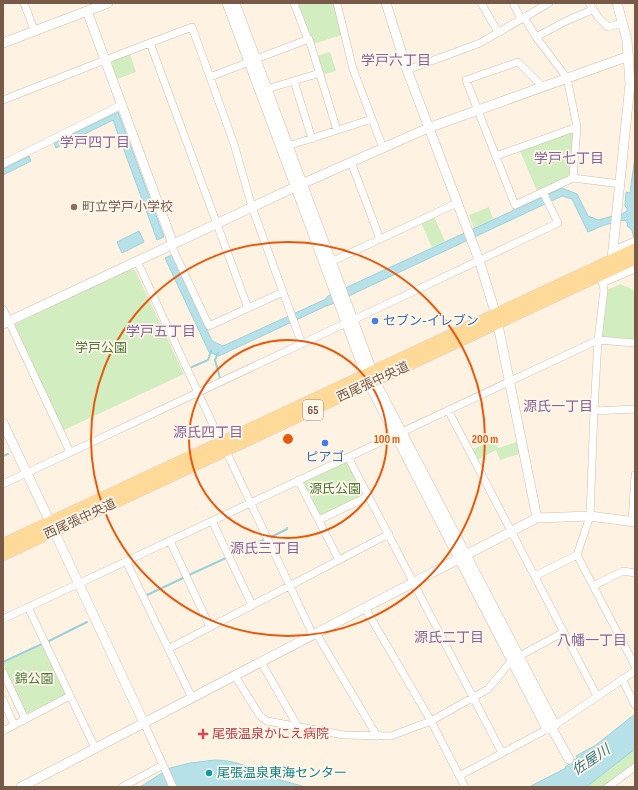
<svg xmlns="http://www.w3.org/2000/svg" width="638" height="790" font-family="'Sofia Sans Condensed','Noto Sans JP',sans-serif">
	<style>
		.green { fill: #d2edc0 }
		.water { fill: #b6e1e9; stroke: #9bd1db }
		.lines { fill: none; stroke-linecap: round; stroke-linejoin: round }
		.stream { stroke: #9bd1db; stroke-width: 2 }
		.minor-casing { stroke: #d2bcab; stroke-width: 8 }
		.tertiary-casing { stroke: #d2bcab; stroke-width: 10 }
		.primary-casing { stroke: #dcd4cf; stroke-width: 12 }
		.minor { stroke: #fff; stroke-width: 7 }
		.tertiary { stroke: #fff; stroke-width: 9 }
		.primary { stroke: #ffd998; stroke-width: 11 }
		.ring { fill: none; stroke: #e8590c; stroke-width: 2 }
		.education-dot { fill: #8d6e63; stroke: #fff7ea; stroke-width: 1.5 }
		.shop-dot { fill: #3f7fe0; stroke: #fff7ea; stroke-width: 1.5 }
		.health-dot { fill: #e0444e; stroke: #fff7ea; stroke-width: 1.5 }
		.culture-dot { fill: #0f9aa8; stroke: #fff7ea; stroke-width: 1.5 }
		.labels { text-anchor: middle; dominant-baseline: central; stroke-width: 3.5; stroke-linejoin: round; paint-order: stroke }
		.shield { fill: #fff7ea; stroke: #a08878; stroke-width: 1 }
		.shield-label { font-size: 12px; font-weight: bold; fill: #785847 }
		.education-label { font-size: 13px; fill: #785e54; stroke: #fff7ea; text-anchor: start }
		.shop-label { font-size: 13px; fill: #366cbe; stroke: #fff7ea; text-anchor: start }
		.park-label { font-size: 13px; fill: #4d793c; stroke: #fff7ea }
		.street-label { font-size: 13px; fill: #785847; stroke: #fff7ea }
		.health-label { font-size: 13px; fill: #be3a42; stroke: #fff7ea; text-anchor: start }
		.culture-label { font-size: 13px; fill: #0d838f; stroke: #fff7ea; text-anchor: start }
		.neighbourhood-label { font-size: 14px; fill: #88629c; stroke: #fff7ea }
		.water-label { font-size: 14px; font-style: italic; fill: #3b7a86; stroke: #fff7ea }
		.centre { fill: #e8590c; stroke: #fff7ea; stroke-width: 2 }
		.ring-label { font-size: 12px; text-anchor: middle; font-weight: bold; fill: #e8590c; stroke: #fff7ea; stroke-width: 3.5; stroke-linejoin: round; paint-order: stroke }
	</style>
	<rect width="100%" height="100%" fill="#fef3e3"/>
	<path class="green" d="M298,3H334L342,35L313,44Z
		M330,52L336,71L322,75L316,56Z
		M130,54L136,72L117,79L112,63L113,60Z
		M572,132L574,134L570,174L567,177L537,191L520,151Z
		M489,207L493,219L474,228L469,215Z
		M434,217L445,241L432,247L421,223Z
		M130,269L135,270L184,374L62,431L14,329L15,324Z
		M621,284L622,285L633,289L635,295V340L604,338L601,335L607,290Z
		M492,440L493,443L495,442L498,448L517,442L519,454L500,460L496,450L477,460L472,450Z
		M345,462L349,463L365,494L364,497L322,516L320,515L304,484V481Z
		M43,645L66,693L65,695L28,713H26L3,663Z
		M635,749V764L604,787H586Z"/>
	<path class="water" d="M118,112L164,237L157,240L113,120L56,148L54,143Z
		M29,156L31,161L3,175V169Z
		M635,156V244L632,230L627,226L628,224L625,220L604,225L588,232L572,199L562,196L355,293L335,303L326,306L219,356L209,352L165,258L172,255L212,341L223,346L326,299L328,296L562,188L577,194L588,216L598,220L624,213L627,211V208L625,206L626,192L630,193Z
		M139,231L144,242L122,253L117,242Z
		M635,714V749L586,787H529L566,768L565,767L577,758L576,756L596,745Z
		M215,760C238,760 257,771 278,779C286,782 296,784 305,787H140L170,768L190,763Z"/>
	<g class="lines">
		<path class="stream" d="M218,353L215,360L220,378
			M192,367L208,360L211,351
			M3,456L8,454
			M271,537L287,529V528
			M232,555L263,540
			M189,575L226,558
			M147,595L183,578
			M49,641L87,622
			M3,662L42,644"/>
		<defs>
			<path id="minor" d="M24,3L35,32
				M294,3L308,40
				M337,3L353,69L383,148
				M481,3L498,32
				M513,3L521,19
				M589,3L598,17L608,27L623,23
				M524,17L536,37L567,78L577,127L573,178
				M536,37L566,21L592,10
				M150,43L248,308
				M256,59L309,39L337,130
				M407,70L480,43L549,3
				M210,77L249,62
				M294,81L312,139
				M543,87L518,62L466,80L515,205L573,178L620,184
				M267,89L320,73
				M3,100L105,60L192,27L234,144L252,207L302,344
				M288,146L372,119
				M496,156L577,127
				M351,162L380,239
				M3,164L121,105
				M171,245L209,326L283,292
				M612,251L635,241
				M137,261L221,442
				M331,262L457,203
				M602,283L635,269
				M3,309L70,452
				M353,320L558,223L543,192
				M448,410L597,696
				M594,411L635,409
				M226,451L313,635
				M348,457L502,753
				M298,480L339,560
				M3,484L346,323
				M319,520L369,496
				M212,521L252,605
				M632,522L635,475
				M170,541L210,627
				M577,555L635,666
				M126,561L192,698
				M535,576L577,555L590,516L594,411L598,340L604,290L601,276
				M593,586L623,571L635,573
				M28,607L95,748
				M365,608L431,721L465,787
				M3,619L598,340L635,343
				M316,633L377,736
				M168,649L389,534
				M261,662L298,727
				M3,672L25,719
				M235,676L260,716L267,721L344,735L391,736L431,721L488,689L512,660L564,632
				M622,679L635,705
				M3,700L14,725
				M144,723L173,787
				M3,731L70,696
				M459,776L555,725L635,671
				M122,787L163,765
				M608,787L635,767"/>
			<path id="tertiary" d="M227,3L369,384L547,729
				M235,3L372,371L375,381L555,725
				M386,3L407,70L479,260L496,315L537,518
				M87,11L173,244
				M3,43L108,3
				M612,259L630,84L627,40L617,3
				M3,324L295,187L428,128L629,56
				M3,423L50,522
				M54,531L144,723
				M551,727L569,759
				M21,787L537,518L590,516L635,522"/>
			<path id="primary" d="M3,544L635,249
				M3,555L635,259"/>
		</defs>
		<use href="#minor" class="minor-casing"/>
		<use href="#tertiary" class="tertiary-casing"/>
		<use href="#primary" class="primary-casing"/>
		<use href="#minor" class="minor"/>
		<use href="#tertiary" class="tertiary"/>
		<use href="#primary" class="primary"/>
	</g>
	<g class="ring">
		<circle cx="288" cy="439" r="99"/>
		<circle cx="288" cy="439" r="197"/>
	</g>
	<circle class="education-dot" cx="74" cy="207" r="4"/>
	<g class="shop-dot">
		<circle cx="375" cy="321" r="4"/>
		<circle cx="325" cy="443" r="4"/>
	</g>
	<path class="health-dot" d="M201 728h4v4h4v4h-4v4h-4v-4h-4v-4h4z"/>
	<circle class="culture-dot" cx="209" cy="773" r="4"/>
	<g class="labels">
		<rect class="shield" x="303" y="400" width="20" height="20" rx="3"/>
		<g class="shield-label">
			<text x="313" y="410">65</text>
		</g>
		<g class="education-label">
			<text x="82" y="207">町立学戸小学校</text>
		</g>
		<g class="shop-label">
			<text x="383" y="321">セブン-イレブン</text>
			<text x="325" y="457" text-anchor="middle">ピアゴ</text>
		</g>
		<g class="park-label">
			<text x="101" y="348">学戸公園</text>
			<text x="335" y="489">源氏公園</text>
			<text x="34" y="679">錦公園</text>
		</g>
		<g class="street-label">
			<text transform="translate(373 382) rotate(-25)">西尾張中央道</text>
			<text transform="translate(80 519) rotate(-25)">西尾張中央道</text>
		</g>
		<g class="health-label">
			<text x="212" y="734">尾張温泉かにえ病院</text>
		</g>
		<g class="culture-label">
			<text x="217" y="773">尾張温泉東海センター</text>
		</g>
		<g class="neighbourhood-label">
			<text x="396" y="60">学戸六丁目</text>
			<text x="95" y="142">学戸四丁目</text>
			<text x="569" y="158">学戸七丁目</text>
			<text x="161" y="331">学戸五丁目</text>
			<text x="558" y="406">源氏一丁目</text>
			<text x="208" y="432">源氏四丁目</text>
			<text x="265" y="548">源氏三丁目</text>
			<text x="449" y="637">源氏二丁目</text>
			<text x="592" y="640">八幡一丁目</text>
		</g>
		<g class="water-label">
			<text transform="translate(591 760) rotate(-34)">佐屋川</text>
		</g>
	</g>
	<circle cx="288" cy="439" r="6" class="centre"/>
	<g class="ring-label">
		<text x="387" y="443">100 m</text>
		<text x="485" y="443">200 m</text>
	</g>
	<rect width="638" height="790" fill="none" stroke="#785847" stroke-width="8"/>
</svg>
